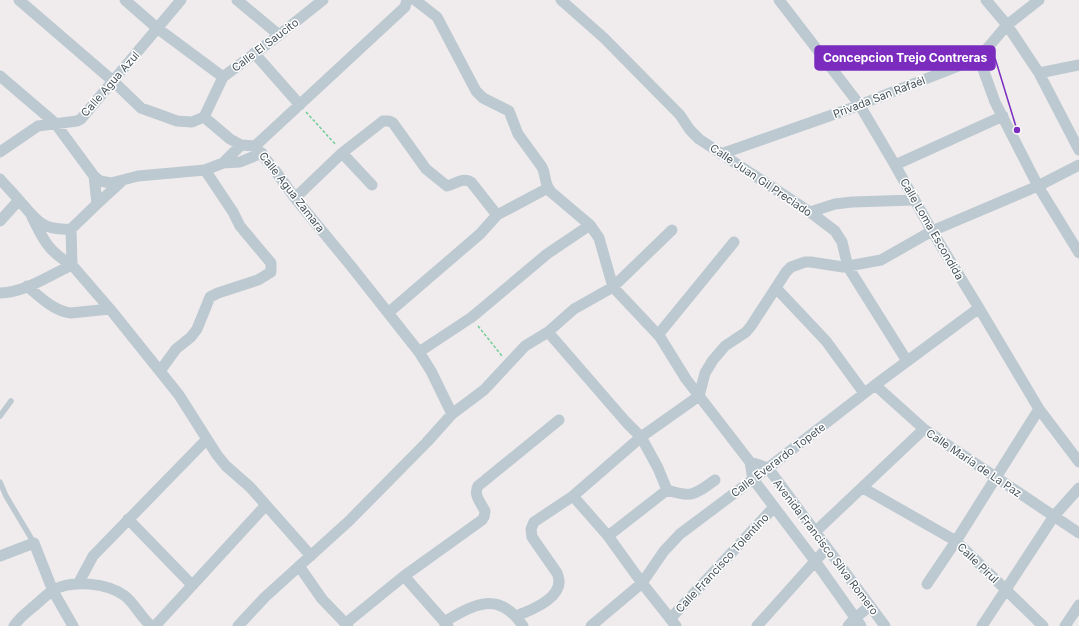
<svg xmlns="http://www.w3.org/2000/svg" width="1079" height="626" font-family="Inter,sans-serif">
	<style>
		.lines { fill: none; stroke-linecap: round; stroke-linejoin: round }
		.path { stroke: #71cd96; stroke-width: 1.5; stroke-dasharray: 3 2; stroke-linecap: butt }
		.service { stroke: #bdc9d0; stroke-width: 5.5 }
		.minor { stroke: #bdc9d0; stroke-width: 11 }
		.labels { text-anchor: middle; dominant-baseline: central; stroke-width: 3; stroke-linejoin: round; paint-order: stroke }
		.street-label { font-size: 11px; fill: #45525a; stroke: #fff }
		.leader { fill: none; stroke: #7b2cbf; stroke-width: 1.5 }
		.callout-dot { fill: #7b2cbf; stroke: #fff; stroke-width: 1.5 }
		.callout { fill: #7b2cbf; stroke: #7b2cbf; stroke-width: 1.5 }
		.callout-label { font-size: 12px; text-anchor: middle; font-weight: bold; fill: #fff }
	</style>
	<rect width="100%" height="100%" fill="#f0eced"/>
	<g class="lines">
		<path class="path" d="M306,112L336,145
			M478,326L502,356"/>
		<path class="service" d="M0,416L11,401
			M0,482L6,496L34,543"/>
		<path class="minor" d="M19,0L113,81L141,108L177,121L192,122L204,117L230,139L241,145L255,146L274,169L295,198L351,266L419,352L431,371L452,414
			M125,0L157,28L223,77
			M237,0L279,35
			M415,0L437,17L476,91L483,98L509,111L518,134L542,167C547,177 543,182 551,192L590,225L599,238L613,287L660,337L686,379L750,462L753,479L815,561L861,626
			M561,0L604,38L680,115L690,130L699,139L810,212L835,231L842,242L848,267L907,361
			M779,0L859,104L895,165L932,231L979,308L1039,409L1079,462
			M986,0L1007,25L1039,73L1079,150
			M254,53L300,105
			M979,58L995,102L1038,186L1079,253
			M1039,73L1079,65
			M0,76L55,123L94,176L100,181L111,183L138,176L205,170L223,163L241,145
			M204,117L223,77L279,35L323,0
			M255,146L405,7L407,0
			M0,152L38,126L77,121L81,119L181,0
			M342,153L372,185
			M721,154L849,109L979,58L1007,25L1039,0
			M223,163L240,162L262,153
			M895,165L1003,116
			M0,179C6,186 13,193 19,200C36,220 42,231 71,229L72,265L110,309L179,395L217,455L226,466L250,487L311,556
			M295,198L342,153L383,121H389L393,123L426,169L447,186C456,184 462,177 471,182L497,215
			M97,204L121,182
			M810,212L835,204L852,202L914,200
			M32,217C44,241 48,251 72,265
			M0,221L19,200
			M71,229L97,204L94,176
			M27,286C40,297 54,311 71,313L110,309
			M776,288L826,341L864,393
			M0,293C24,293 50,275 72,265
			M388,313L480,234L497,215L548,188
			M548,332L626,422L641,437L658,468L667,490C692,498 694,495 715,480
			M658,335L734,242
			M419,352L472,317L547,254L590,225
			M160,371L176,349L191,337L197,329L210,297L218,293L258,280L271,272V263L240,226L233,212L205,170
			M875,385L924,429L1079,533
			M750,462L768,468L885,626
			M863,488L956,541L1043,626
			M573,496L608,536L642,583L676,626
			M128,519L192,585
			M815,532L924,429
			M608,536L667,490
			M0,556L34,543L53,591L73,626
			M299,566L322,599L348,626
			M404,576L448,626
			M78,584L93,556L207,439
			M927,584L956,541L1039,409
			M516,616C532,610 568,596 557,573L532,537L531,529L534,522L573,496L641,437L699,396L705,373L713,360L725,346L746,332L751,326L786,272L791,267L805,262H811L843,267L881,260L932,231L1038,186L1079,165
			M670,619L774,507
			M444,622C474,604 499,590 523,626
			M345,624L404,576L482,520L484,517L485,511C481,503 473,495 478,486L559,420
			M14,626C19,618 26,613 33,607C39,602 45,596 52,591C71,579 108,583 125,596C134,603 141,617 151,626
			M155,626L266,505
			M238,626L265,597L349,521L427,442L452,414L484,390L525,346L548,332L574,309L613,287L672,230
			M591,626L642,583L664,551L680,534L768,468L875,385L979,308
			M757,626L827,548
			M848,626L855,618L870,606
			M982,626L1054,516L1079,488
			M1065,626L1079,605"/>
	</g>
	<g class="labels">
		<g class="street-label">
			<text transform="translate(265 45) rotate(-37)">Calle El Saucito</text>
			<text transform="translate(110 84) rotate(-49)">Calle Agua Azul</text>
			<text transform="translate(879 97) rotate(-21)">Privada San Rafaél</text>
			<text transform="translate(761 180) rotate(34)">Calle Juan Gil Preciado</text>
			<text transform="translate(292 192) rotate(52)">Calle Agua Zamara</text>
			<text transform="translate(932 229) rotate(60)">Calle Loma Escondida</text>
			<text transform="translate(778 460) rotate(-37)">Calle Everardo Topete</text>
			<text transform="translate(974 463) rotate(34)">Calle María de La Paz</text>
			<text transform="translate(826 547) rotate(53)">Avenida Francisco Silva Romero</text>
			<text transform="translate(722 563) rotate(-47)">Calle Francisco Tolentino</text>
			<text transform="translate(978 563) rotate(44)">Calle Pirul</text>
		</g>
	</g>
	<path class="leader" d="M1017 130L995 58"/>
	<circle class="callout-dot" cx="1017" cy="130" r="4"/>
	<rect class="callout" x="815" y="46" width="180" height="24" rx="4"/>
	<g class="callout-label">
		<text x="905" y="62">Concepcion Trejo Contreras</text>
	</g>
</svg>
